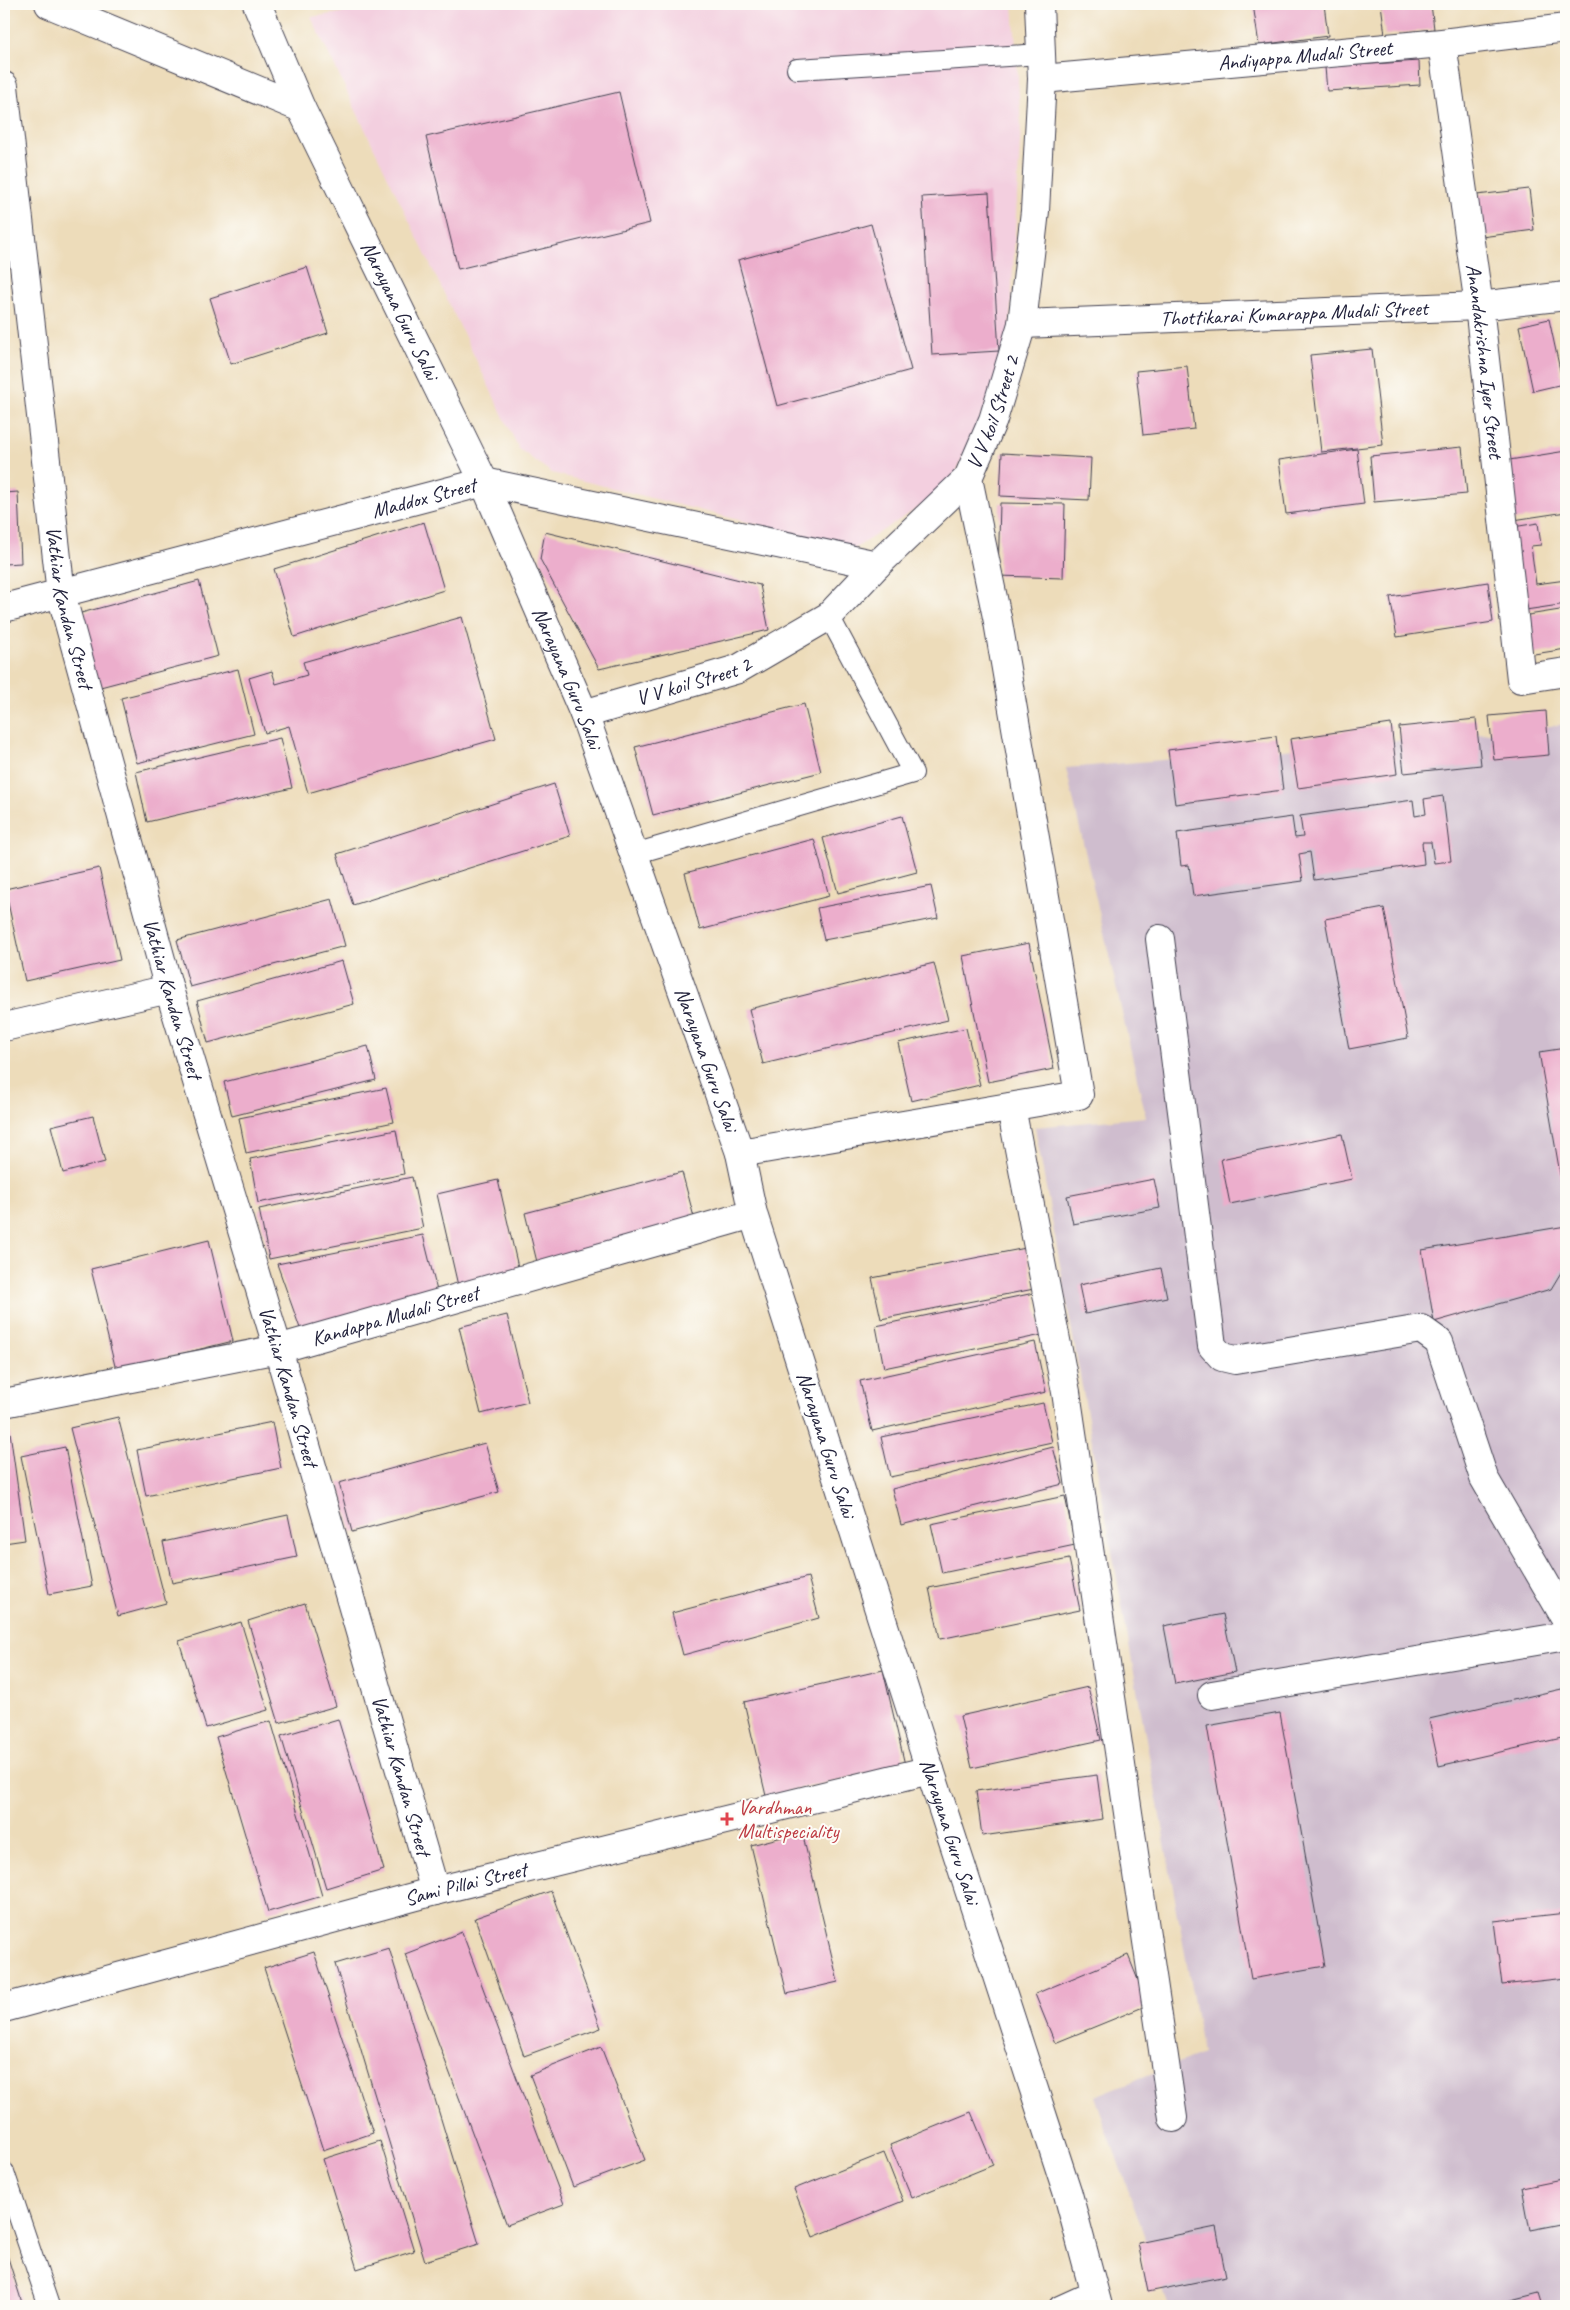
<svg xmlns="http://www.w3.org/2000/svg" width="1570" height="2310" font-family="Caveat,sans-serif">
	<style>
		.built { fill: #f3cfdf }
		.industrial { fill: #cfbdce }
		.building { fill: #ecaecc }
		.lines { fill: none; stroke-linecap: round; stroke-linejoin: round }
		.service-casing { stroke: #403e4e; stroke-width: 22 }
		.minor-casing { stroke: #403e4e; stroke-width: 30 }
		.tertiary-casing { stroke: #403e4e; stroke-width: 30 }
		.secondary-casing { stroke: #403e4e; stroke-width: 30 }
		.service { stroke: #fff; stroke-width: 20 }
		.minor { stroke: #fff; stroke-width: 28 }
		.tertiary { stroke: #fff; stroke-width: 28 }
		.secondary { stroke: #fff; stroke-width: 28 }
		.health-dot { fill: #e0444e; stroke: #fdfcf7; stroke-width: 2 }
		.labels { text-anchor: middle; dominant-baseline: central; stroke-width: 4; stroke-linejoin: round; paint-order: stroke }
		.street-label { font-size: 21px; fill: #22223b; stroke: #fdfcf7 }
		.health-label { font-size: 21px; fill: #be3a42; stroke: #fdfcf7; text-anchor: start }
	</style>
	<rect width="100%" height="100%" fill="#fdfcf7"/>
	<filter id="ink" filterUnits="userSpaceOnUse"><feTurbulence type="fractalNoise" baseFrequency=".02" numOctaves="2"/><feDisplacementMap in="SourceGraphic" scale="10" xChannelSelector="R" yChannelSelector="G"/><feConvolveMatrix kernelMatrix="1 2 1 2 8 2 1 2 1" color-interpolation-filters="sRGB"/></filter>
	<filter id="wash" filterUnits="userSpaceOnUse"><feTurbulence type="fractalNoise" baseFrequency=".0096" numOctaves="4" result="noise"/><feDisplacementMap in="SourceGraphic" scale="20" xChannelSelector="R" yChannelSelector="G"/><feGaussianBlur stdDeviation="1.12" result="paint"/><feColorMatrix in="noise" values="0 0 0 0 0 0 0 0 0 0 0 0 0 0 0 0 0 1.4 0 .05"/><feComposite in="paint" operator="in"/></filter>
	<g filter="url(#wash)">
		<rect width="100%" height="100%" fill="#eddcba"/>
		<path class="built" d="M403,4H1013L1021,125L1008,357L949,488L854,549L552,473L519,449L311,17Z"/>
		<path class="industrial" d="M1566,724V2306H1169L1095,2096L1203,2053L1035,1127L1146,1117L1066,768L1511,731Z"/>
		<g id="blocks">
			<path class="building" d="M1253,4H1324L1328,36L1259,45Z
				M1381,4H1431L1434,29L1385,35Z
				M1419,61L1420,85L1327,91L1325,67Z
				M619,92L650,223L458,269L426,137Z
				M1529,189L1534,230L1474,238L1468,196Z
				M989,193L999,351L932,355L922,197Z
				M871,224L911,370L777,406L738,260Z
				M307,267L328,333L231,364L210,298Z
				M1549,319L1563,384L1533,391L1519,326Z
				M1372,349L1383,445L1321,452L1310,355Z
				M1187,366L1194,429L1143,435L1136,371Z
				M1462,447L1467,494L1374,502L1370,456Z
				M1357,449L1364,504L1286,514L1279,460Z
				M1566,451V512L1507,521L1497,462Z
				M1002,453L1091,458L1089,500L1000,496Z
				M18,492L21,563L4,564V493Z
				M1000,503L1065,504L1063,578L998,576Z
				M424,522L444,590L294,637L274,569Z
				M1538,523L1541,545L1531,546L1536,584L1566,580V604L1519,611L1507,528Z
				M545,532L760,585L769,630L599,669L540,559Z
				M199,581L218,656L89,690L70,616Z
				M1488,582L1493,622L1397,637L1390,597Z
				M1566,609V649L1528,655L1522,616Z
				M462,617L496,739L308,793L289,726L265,733L249,678L272,671L276,684L307,675L303,662Z
				M238,669L254,734L137,763L121,698Z
				M804,704L821,772L653,815L635,747Z
				M1546,711L1549,755L1494,760L1489,716Z
				M1476,719L1481,765L1404,773L1399,727Z
				M1391,724L1397,774L1298,788L1290,739Z
				M1276,736L1283,790L1175,804L1168,750Z
				M280,738L292,788L147,822L136,772Z
				M554,784L570,836L353,905L337,854Z
				M1443,796L1451,861L1434,863L1431,842H1422L1424,864L1314,880L1310,852L1299,854L1303,881L1193,896L1189,865L1181,866L1177,833L1292,817L1295,838L1303,837L1300,816L1413,800L1415,816L1426,814L1424,799Z
				M902,816L917,872L838,893L823,838Z
				M814,839L829,896L700,930L685,873Z
				M99,868L120,960L25,981L5,889Z
				M931,886L938,918L824,940L817,908Z
				M332,899L345,946L190,987L177,940Z
				M1384,908L1408,1038L1349,1049L1325,919Z
				M1029,943L1054,1069L988,1082L963,956Z
				M342,961L354,1004L208,1043L197,1001Z
				M934,963L948,1020L763,1064L749,1009Z
				M966,1028L980,1085L911,1101L898,1043Z
				M368,1046L376,1080L232,1116L224,1082Z
				M1566,1048V1202L1565,1203L1539,1052Z
				M386,1088L394,1122L246,1153L239,1118Z
				M93,1116L105,1162L63,1173L51,1126Z
				M396,1130L404,1174L258,1203L250,1159Z
				M1342,1134L1352,1179L1230,1204L1221,1159Z
				M682,1172L695,1221L537,1262L525,1213Z
				M412,1177L423,1228L269,1259L259,1209Z
				M1154,1179L1160,1208L1073,1224L1067,1196Z
				M498,1180L520,1276L459,1290L437,1194Z
				M1566,1226V1264L1551,1289L1434,1322L1422,1250Z
				M423,1235L439,1299L301,1331L277,1264Z
				M209,1240L233,1341L116,1370L91,1269Z
				M1026,1248L1034,1289L881,1319L872,1278Z
				M1161,1268L1167,1297L1085,1314L1079,1285Z
				M1034,1293L1042,1335L884,1368L876,1326Z
				M507,1315L528,1402L481,1414L459,1327Z
				M1035,1342L1046,1392L872,1431L860,1381Z
				M1043,1403L1052,1442L890,1477L881,1437Z
				M118,1417L166,1603L118,1616L70,1428Z
				M272,1422L281,1468L146,1496L137,1450Z
				M10,1432L25,1540L4,1543V1433Z
				M485,1443L499,1492L352,1532L339,1483Z
				M65,1447L92,1586L49,1594L21,1456Z
				M1053,1447L1063,1484L901,1525L892,1489Z
				M1065,1496L1075,1545L942,1573L931,1524Z
				M288,1515L297,1557L172,1583L163,1542Z
				M1069,1559L1080,1610L940,1639L929,1588Z
				M808,1577L819,1618L683,1655L672,1613Z
				M305,1603L336,1706L279,1723L248,1621Z
				M1223,1614L1235,1672L1175,1684L1164,1626Z
				M241,1622L268,1710L206,1728L179,1641Z
				M883,1670L905,1765L766,1796L744,1702Z
				M1088,1687L1101,1740L972,1768L960,1716Z
				M1566,1688V1737L1439,1766L1429,1719Z
				M1280,1713L1325,1966L1251,1979L1207,1726Z
				M338,1719L384,1870L326,1888L281,1736Z
				M271,1721L322,1896L268,1912L216,1737Z
				M1097,1775L1103,1819L982,1836L976,1791Z
				M802,1832L838,1982L787,1994L751,1845Z
				M551,1891L601,2028L524,2056L475,1918Z
				M1566,1913V1978L1502,1985L1494,1921Z
				M462,1932L564,2204L507,2225L405,1954Z
				M389,1948L479,2244L425,2261L335,1964Z
				M314,1952L373,2133L323,2150L264,1968Z
				M1128,1955L1148,2005L1055,2043L1035,1994Z
				M601,2047L645,2160L573,2187L530,2075Z
				M971,2112L993,2165L912,2198L890,2145Z
				M380,2141L414,2251L357,2269L323,2159Z
				M884,2153L903,2201L813,2237L794,2189Z
				M1566,2178V2223L1530,2230L1522,2187Z
				M1216,2227L1226,2276L1148,2292L1138,2243Z
				M4,2245L23,2306H4Z
				M1539,2293L1543,2306H1489Z"/>
		</g>
	</g>
	<g filter="url(#ink)">
		<use href="#blocks" fill-opacity="0" stroke="#403e4e" stroke-width="1"/>
		<g class="lines">
			<defs>
				<path id="service" d="M797,69L1041,54
					M634,854L913,773L829,616
					M4,2172L49,2306
					M1059,2306L1092,2291"/>
				<g id="minor">
					<path id="s1" d="M1442,43L1479,306L1521,679L1566,672"/>
					<path id="s2" d="M1042,79L1442,43L1566,28"/>
					<path id="s3" d="M4,86L61,594L169,989L278,1349L435,1891"/>
					<path id="s4" d="M1022,324L1479,306L1566,296"/>
					<path d="M1160,939L1212,1346L1222,1357L1235,1360L1421,1329L1439,1342L1484,1478L1566,1619"/>
					<path d="M4,1027L169,989"/>
					<path d="M1011,1107L1066,1392L1173,2118"/>
					<path d="M740,1153L1079,1095L998,622L968,478"/>
					<path id="s5" d="M4,1403L278,1349L753,1214"/>
					<path d="M1212,1695L1566,1636"/>
					<path id="s6" d="M4,2008L435,1891L930,1770"/>
				</g>
				<g id="tertiary">
					<path d="M257,4L301,108"/>
					<path id="s7" d="M4,608L484,482L877,565"/>
					<path id="s8" d="M584,714L738,669L829,616L877,565L968,478L993,420L1022,324L1035,211L1042,79L1039,4"/>
				</g>
				<g id="secondary">
					<path id="s9" d="M49,4L301,108L484,482L584,714L740,1153L753,1214L930,1770L1068,2194L1098,2306"/>
				</g>
			</defs>
			<use href="#service" class="service-casing"/>
			<use href="#minor" class="minor-casing"/>
			<use href="#tertiary" class="tertiary-casing"/>
			<use href="#secondary" class="secondary-casing"/>
			<use href="#service" class="service"/>
			<use href="#minor" class="minor"/>
			<use href="#tertiary" class="tertiary"/>
			<use href="#secondary" class="secondary"/>
		</g>
	</g>
	<path class="health-dot" d="M724.5 1811.5h5v5h5v5h-5v5h-5v-5h-5v-5h5z"/>
	<g class="labels">
		<g class="street-label">
			<text stroke="none"><textPath href="#s2" startOffset="264">Andiyappa Mudali Street</textPath></text>
			<text stroke="none"><textPath href="#s9" startOffset="498">Narayana Guru Salai</textPath></text>
			<text stroke="none"><textPath href="#s4" startOffset="272">Thottikarai Kumarappa Mudali Street</textPath></text>
			<text stroke="none"><textPath href="#s1" startOffset="321">Anandakrishna Iyer Street</textPath></text>
			<text stroke="none"><textPath href="#s8" startOffset="532">V V koil Street 2</textPath></text>
			<text stroke="none"><textPath href="#s7" startOffset="434">Maddox Street</textPath></text>
			<text stroke="none"><textPath href="#s3" startOffset="526">Vathiar Kandan Street</textPath></text>
			<text stroke="none"><textPath href="#s9" startOffset="902">Narayana Guru Salai</textPath></text>
			<text stroke="none"><textPath href="#s8" startOffset="114">V V koil Street 2</textPath></text>
			<text stroke="none"><textPath href="#s3" startOffset="931">Vathiar Kandan Street</textPath></text>
			<text stroke="none"><textPath href="#s9" startOffset="1308">Narayana Guru Salai</textPath></text>
			<text stroke="none"><textPath href="#s5" startOffset="401">Kandappa Mudali Street</textPath></text>
			<text stroke="none"><textPath href="#s3" startOffset="1336">Vathiar Kandan Street</textPath></text>
			<text stroke="none"><textPath href="#s9" startOffset="1712">Narayana Guru Salai</textPath></text>
			<text stroke="none"><textPath href="#s3" startOffset="1741">Vathiar Kandan Street</textPath></text>
			<text stroke="none"><textPath href="#s9" startOffset="2118">Narayana Guru Salai</textPath></text>
			<text stroke="none"><textPath href="#s6" startOffset="478">Sami Pillai Street</textPath></text>
		</g>
		<g class="health-label">
			<text x="738" y="1807">Vardhman<tspan x="738" dy="24">Multispeciality</tspan></text>
		</g>
	</g>
	<rect width="1570" height="2310" fill="none" stroke="#fdfcf7" stroke-width="20"/>
</svg>
